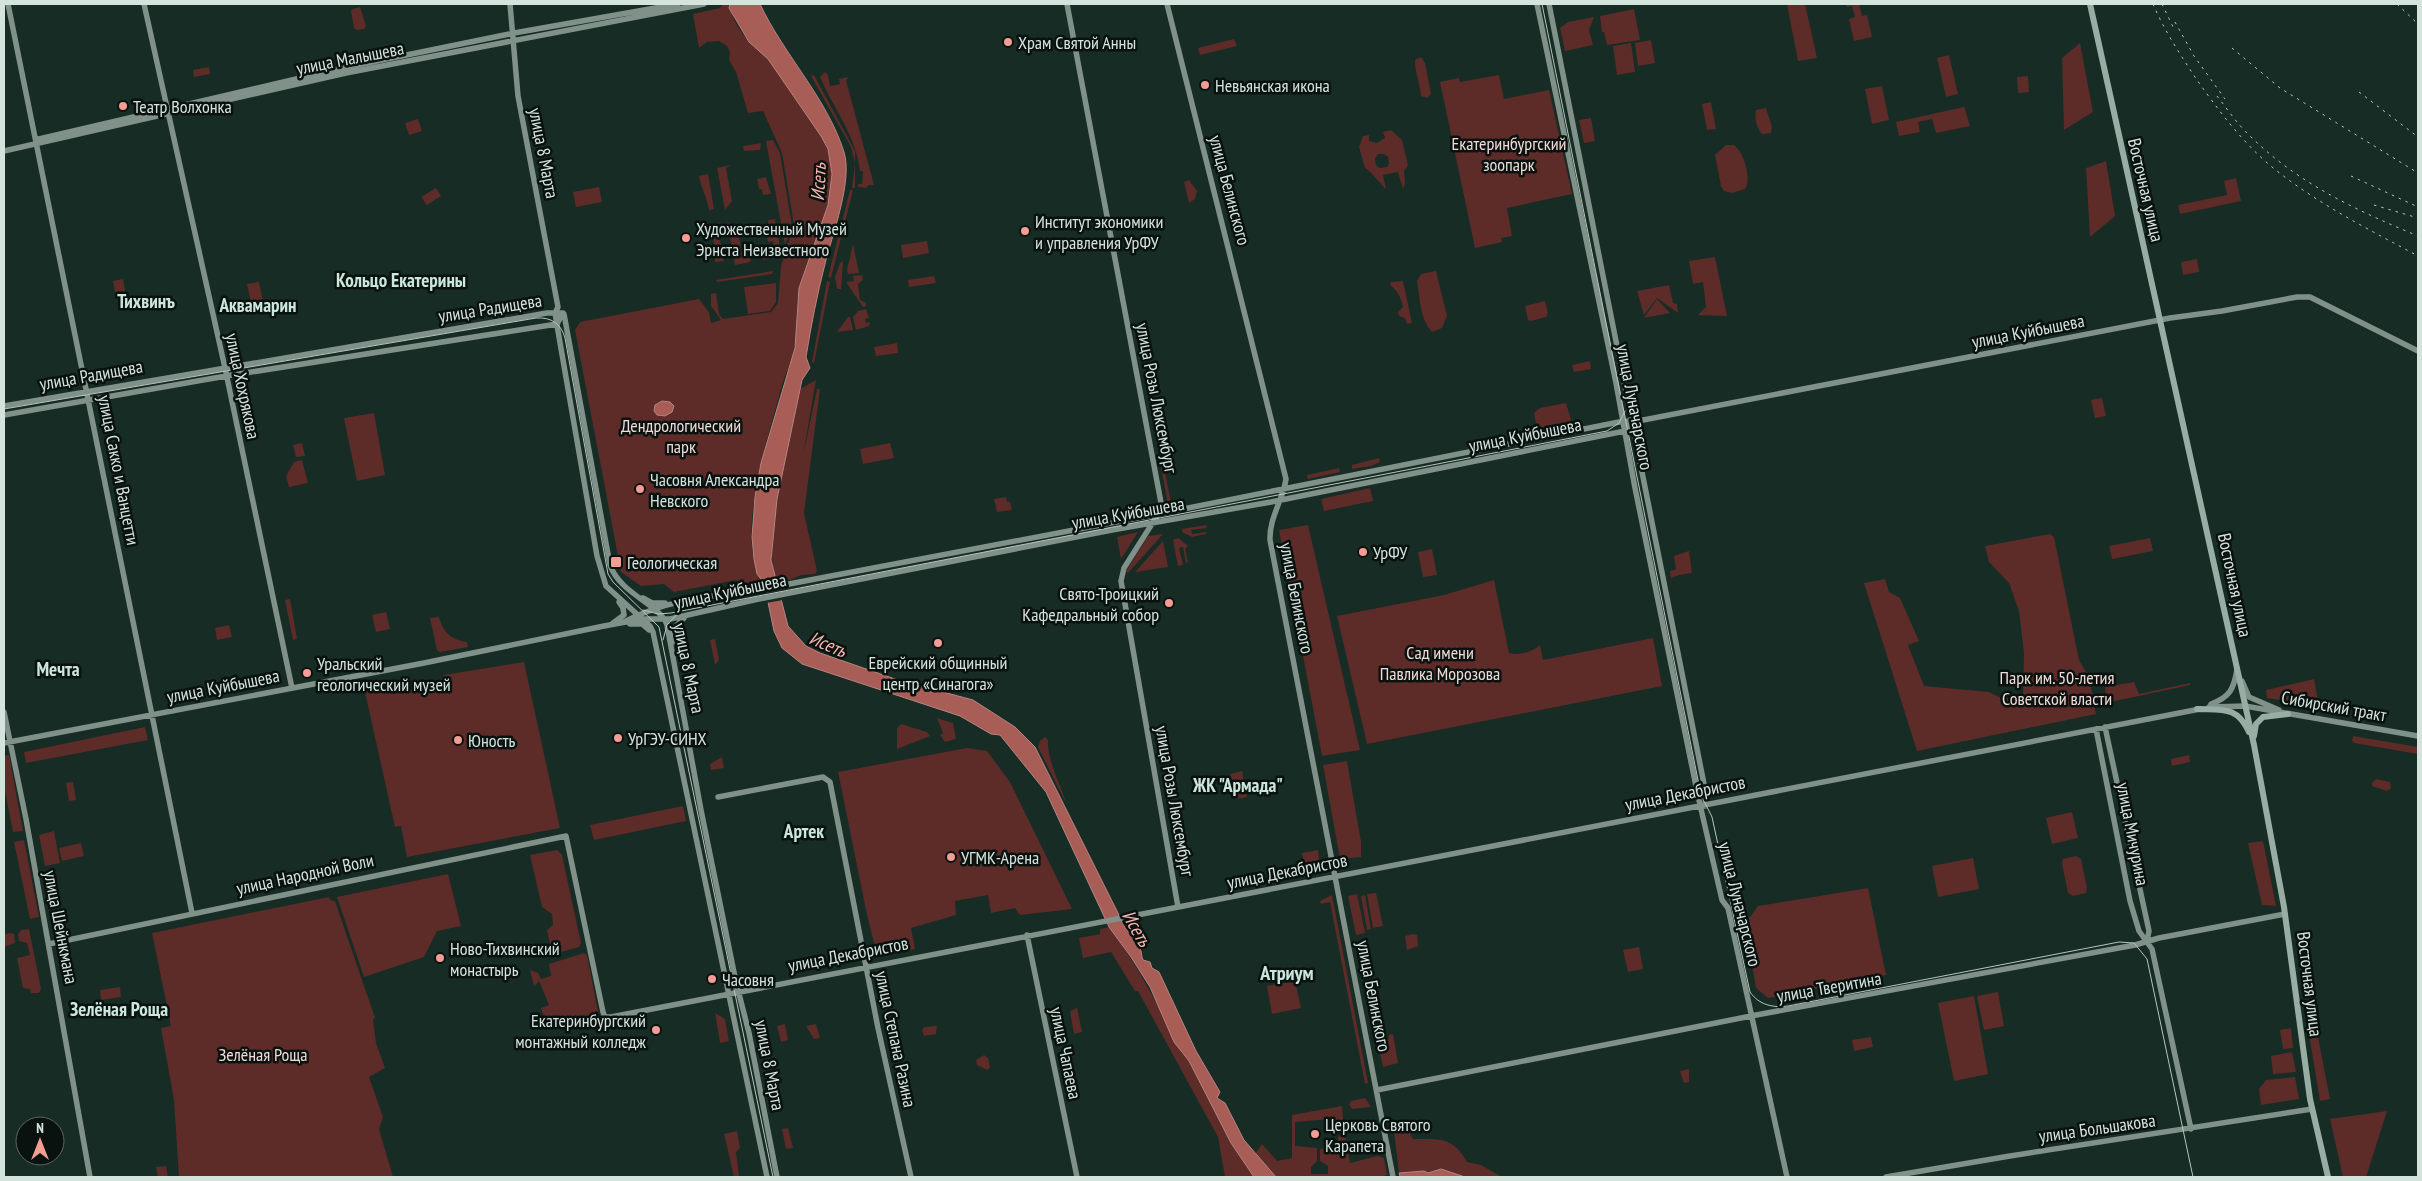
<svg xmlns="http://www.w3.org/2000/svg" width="2422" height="1181" font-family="'PT Sans Narrow',sans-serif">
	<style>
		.green { fill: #5d2b28; fill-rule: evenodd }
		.water { fill: #a95d57; stroke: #b6857f }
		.pier { fill: #162c24 }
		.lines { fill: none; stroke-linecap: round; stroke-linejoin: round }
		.secondary { stroke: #80918a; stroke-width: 5.5 }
		.primary { stroke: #98aea5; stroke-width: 6 }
		.tram { stroke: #b6c5bf; stroke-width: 1 }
		.rail { stroke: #b6c5bf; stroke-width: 1; stroke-dasharray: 2.5 5; stroke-linecap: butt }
		.poi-dot { fill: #f59c94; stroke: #09120f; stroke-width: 2 }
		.labels { text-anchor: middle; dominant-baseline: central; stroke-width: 5; stroke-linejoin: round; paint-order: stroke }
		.poi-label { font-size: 18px; fill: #d5e3dd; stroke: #09120f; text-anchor: start }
		.street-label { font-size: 18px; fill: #d5e3dd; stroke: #09120f }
		.park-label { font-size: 18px; fill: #f1dad8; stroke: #09120f }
		.water-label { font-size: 19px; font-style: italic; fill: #f6b4ae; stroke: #09120f }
		.neighbourhood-label { font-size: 19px; font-weight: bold; fill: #cbe7dc; stroke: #09120f }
		.quarter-label { font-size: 20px; font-weight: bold; fill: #cbe7dc; stroke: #09120f }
	</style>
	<rect width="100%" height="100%" fill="#162c24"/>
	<path class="green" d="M723,4H730C729,15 744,38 753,46C759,51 763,53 768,59C787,84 824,128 830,158C838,201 814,238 802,278C795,301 798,325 794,349C792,362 786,372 782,385C770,433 732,540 764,583L748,588L736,580L674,592L664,584L641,586L621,572L575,330L580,322L699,299L709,312L711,323L721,320L711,306V294L716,293L719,314L723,319L771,312L778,303L781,266L794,225L782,153L763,111L748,113L736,72L729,60L730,52L727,46L719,41L707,42L699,48L693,14L720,8Z
		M1787,4H1805L1817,58L1798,61Z
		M1846,4H1859L1862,16L1867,15L1872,37L1854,41L1849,19L1855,17L1852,6L1847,7Z
		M360,7L366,26L364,29L357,30L354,28L351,11L353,9Z
		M1634,9L1640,40L1607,45L1604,32H1602L1600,16Z
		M1594,17L1589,30L1593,45L1565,51L1560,28L1568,22Z
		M1234,39L1237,46L1200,55L1198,48Z
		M1651,40L1655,63L1638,66L1635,43Z
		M1631,43L1635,72L1617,75L1613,46Z
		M2080,43L2093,112L2064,130L2062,58Z
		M1949,55L1958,94L1946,97L1937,58Z
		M1421,57L1425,63L1431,94L1427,98L1421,96C1420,83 1415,74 1415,60Z
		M209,67L210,74L194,77L193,70Z
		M825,72L828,75L830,86L840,84L839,79L849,77L846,80L874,185H869L866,188L858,187V184H862L863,171H860C855,133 834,110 820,77Z
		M814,75L855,151V188H852L855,163L851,147L811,76Z
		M1499,75L1504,99L1549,90L1572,194L1507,208L1512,236L1501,238L1502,242L1475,248L1440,82L1459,78L1460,82Z
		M2028,76L2029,92L2018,93L2017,77Z
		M1882,86L1889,120L1872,124L1865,89Z
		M1962,99L1970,126L1936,133L1932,119L1918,122L1920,132L1899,136L1896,122L1964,107Z
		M1711,102L1716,129L1707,130L1702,104Z
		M1766,108L1772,127L1771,133L1762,134C1757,129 1754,116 1756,110Z
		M1591,118L1595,141L1584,143L1579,120Z
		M418,119L422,131L409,135L405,123Z
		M1391,130L1402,140L1408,165L1404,171L1405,184L1403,189L1398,172L1383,175L1386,189C1378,182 1374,174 1365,168L1359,147L1363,136L1369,135V141L1377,143L1385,138L1383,132ZM1378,154H1384L1388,157L1389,163L1387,167L1380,168L1376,165L1375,159Z
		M773,140L780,153L792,226L785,245L766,141Z
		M761,143L760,150L744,151L743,146Z
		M1726,145H1734C1744,152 1752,179 1745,189L1732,193L1724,191L1721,186L1715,155Z
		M2106,161L2115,216L2090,237L2086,168Z
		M731,165L726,168L732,201L725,210L717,168Z
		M708,174L714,209L709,210C707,197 701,188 699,176Z
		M766,177L771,194L763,195L762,189H759L757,179Z
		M2236,178L2241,201L2180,214L2178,205L2227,195L2224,181Z
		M1189,180L1197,191L1195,199L1189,203L1184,182Z
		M599,187L602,202L576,207L573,192Z
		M436,188L441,196L427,205L421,197Z
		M850,190H853L831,278L828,277Z
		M775,219L780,247L777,257L764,260L761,257L775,254L773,241L768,242L765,228L769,227L768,220Z
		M727,222L737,227L743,258L751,257L750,262L735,265Z
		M718,229L724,261L715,262L713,230Z
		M927,241L929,253L903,258L901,245Z
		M853,244L859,273L848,274L847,270Z
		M1715,257L1727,316L1698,315L1706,307L1703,282L1693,284L1689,261Z
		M2197,259L2199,272L2183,275L2181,262Z
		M843,261L841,289H837L835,277L840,263Z
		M773,271L772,274L717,282L716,280Z
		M1436,271L1447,316L1442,328L1432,332C1420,319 1420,298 1417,281L1421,274Z
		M862,275L863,280L858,284L860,300L866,303V306L863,307L846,282L854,281L853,276Z
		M934,276L936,283L909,287L908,280Z
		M123,279L126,296L116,298L113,281Z
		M827,281L830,282L814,363L812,362Z
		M1403,281L1412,323L1407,324L1405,318L1399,316L1398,312L1403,307C1401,298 1398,291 1390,285L1391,282Z
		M259,282L265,310L253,312L247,284Z
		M776,283V302L770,311L748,314L744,287Z
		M1669,285L1673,303L1677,304L1678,313L1657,298L1644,315L1637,291Z
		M1657,299L1670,313L1644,318Z
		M1545,301L1548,313L1546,317L1531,321L1528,320L1525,306Z
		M866,309L869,318L865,319L866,323L870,322L869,326L856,330L853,317L858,311Z
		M848,317H850L853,330L837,332Z
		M897,343L898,353L876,356L874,347Z
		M1590,361L1591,369L1574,372L1572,365Z
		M816,380L803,456L817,389H820L804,513L817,571L815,574L801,575L790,580H776C761,528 789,443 800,389Z
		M2102,398L2106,416L2095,418L2091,400Z
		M1566,403L1572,423L1537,430L1534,413L1540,408Z
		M374,413L385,475L357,481L344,418Z
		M302,443L305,456L296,457L293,445Z
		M890,443L894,458L863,464L860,449Z
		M1379,458L1380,462L1371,466L1352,469V465Z
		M302,460L308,483L289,487L286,476L294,462Z
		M1163,461L1171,503L1168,504L1160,462Z
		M1339,468L1340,472L1308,479L1307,475Z
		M1370,488L1373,501L1324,511L1321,499Z
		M1006,497L1007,502H1010L1012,510L997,512L994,499Z
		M1206,525L1207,528L1191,530L1192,534L1207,532L1206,534L1192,537L1182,532V529Z
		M1308,525L1360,750L1322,756L1279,530Z
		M1138,532L1121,559L1117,537Z
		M1163,534L1128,573L1126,571L1148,536Z
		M2050,534L2054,537L2079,660L2089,677L2096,714L1917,751L1864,583L1885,579L1889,592L1900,598L1919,641L1908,645L1924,686L1989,692L2003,699L2023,695L2024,653L2019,611L2009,583L1989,562L1985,546Z
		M1178,538L1188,546L1185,549L1188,562L1186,563L1183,547L1179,548L1183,565L1178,566L1173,540Z
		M2150,538L2153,551L2112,559L2109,546Z
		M1163,541L1168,567L1135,572Z
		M1432,549L1437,575L1423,577L1418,552Z
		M1689,551L1692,573L1679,575L1671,578L1670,571L1676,569L1674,556Z
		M1494,580L1509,653C1519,656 1532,652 1540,645L1543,660L1653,638L1662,686L1367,744L1337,616L1444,595Z
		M290,599L297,639L293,640L285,600Z
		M386,612L390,629L376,632L372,615Z
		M439,617C443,632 451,640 467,642L468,647L440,652L437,650L430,618Z
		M229,625L232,637L217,640L215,628Z
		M715,639L719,660L715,665L710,640Z
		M524,662L560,828L407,857L401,826L395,827L365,692L407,683L408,690L436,686L444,675Z
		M2314,679L2319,706L2267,698L2266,690Z
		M2134,682L2139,694L2190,683V685L2106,703L2105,687Z
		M937,718L953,723L956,739L945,742L940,735L943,733Z
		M901,724L927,732L930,736L897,749V728Z
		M145,727L148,740L26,763L24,752Z
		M2353,736L2418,747V754L2354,743L2352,741Z
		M1045,737L1048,740C1047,760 1060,783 1066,803L1038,747L1040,741Z
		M967,748L987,751L1010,782L1072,909L1020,915L1015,908L991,913L988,895L955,901L956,915L911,928L915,949L877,955L867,915L838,772Z
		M9,755L23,831L13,832L4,786V756Z
		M2189,755L2190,762L2172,766L2171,759Z
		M722,757L724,768L711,770L710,764Z
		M1347,761L1361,842V857L1340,859L1323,765Z
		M1242,771L1247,797L1235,799L1230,774Z
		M2376,779L2390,782L2391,788L2387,791L2372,786V783Z
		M73,782L76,800L69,801L66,783Z
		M683,806L686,821L594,840L590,825Z
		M2072,812L2078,838L2052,844L2046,818Z
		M54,831L60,863L45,866L39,835Z
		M24,840L39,917L30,919L14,842Z
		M2263,841L2276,906L2262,905L2248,843Z
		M81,843L84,856L62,861L59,848Z
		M557,850L562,855L581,943L579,947L543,957L540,947L550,944L547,930L553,925L552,914L542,907L530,855Z
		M1318,850L1320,866L1305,868L1302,853Z
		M2076,856L2081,859L2087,888L2086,893L2073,896L2068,893L2062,863L2063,859Z
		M1973,858L1979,889L1938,897L1932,866Z
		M448,874L461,926L437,931L424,957L364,977L337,897Z
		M1868,888L1886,975L1768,998L1756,988L1745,924L1758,906Z
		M1376,893L1383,926L1373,928L1367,894Z
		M1357,894L1365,933L1356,935L1348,896Z
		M1332,895L1368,1083L1365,1084L1330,902L1321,904L1320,901Z
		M1365,895L1371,929L1367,930L1361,896Z
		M329,897L330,900L335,901L375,1018L373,1019L376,1043L385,1068L369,1077L383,1117L379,1129L393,1177H179L174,1100L161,1028L171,1026L152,933Z
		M1109,927C1139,967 1160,1008 1181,1052L1189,1061L1231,1143L1254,1177H1225L1218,1137L1138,991H1135L1111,952L1083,958L1079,938L1100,934V929Z
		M29,929L41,989L39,993H31L30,989L23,988L17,958L30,955L27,943L19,941L18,934L21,930Z
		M10,933L14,934L15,943L4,947V934Z
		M1413,934L1417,935L1418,946L1407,950L1405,936Z
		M1639,947L1643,969L1628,972L1623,950Z
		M584,953L587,955L598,1012L594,1016L551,1025L545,1020L541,1008L549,1005L539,981L534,986L530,970L538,973L541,979L551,976L549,964Z
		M1295,981L1301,1008L1272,1014L1267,986Z
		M120,987L121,997L101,1000L100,990Z
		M1998,992L2004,1026L1984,1030L1977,996Z
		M1974,996L1988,1074L1954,1081L1938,1003Z
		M1077,1008L1082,1032L1074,1034L1070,1011Z
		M715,1013L725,1019L729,1041L720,1043Z
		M785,1024L788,1040L781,1042L777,1026Z
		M816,1024L820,1038L814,1039L806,1026Z
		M934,1026H937L936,1034L924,1036L922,1031L924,1027Z
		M2291,1028L2293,1048L2283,1049L2280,1030Z
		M2317,1032L2330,1099L2320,1101L2309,1034Z
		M1393,1034L1398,1063L1383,1067L1379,1048L1380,1041L1389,1039V1035Z
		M1871,1037L1873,1047L1854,1051L1852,1040Z
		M2292,1052L2296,1072L2273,1074L2271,1056Z
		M984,1055L988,1058L990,1068L987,1070L977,1065L976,1060Z
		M1689,1069V1082L1684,1083L1680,1071Z
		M2295,1077L2299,1099L2261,1105L2259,1089L2266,1080Z
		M1365,1098L1371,1107L1352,1109L1349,1104L1351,1101Z
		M1342,1106L1344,1130L1337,1129L1330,1119L1295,1122V1146L1317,1148V1161L1311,1167V1174H1328V1166L1320,1161V1149L1330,1147L1335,1140V1143H1338V1137L1345,1135L1350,1163L1377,1156L1384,1158L1387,1175L1380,1177H1276L1255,1154L1262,1144L1277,1161L1292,1158V1115Z
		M2387,1111L2366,1177H2343L2330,1119Z
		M1395,1122L1405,1124L1413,1139C1439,1139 1453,1136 1467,1162L1481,1165L1502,1177C1490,1177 1478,1178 1466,1177C1455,1176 1440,1167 1428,1173H1399L1393,1123Z
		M788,1128L793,1148L786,1149L782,1129Z
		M737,1131L740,1148L736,1152L739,1177H734L724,1134Z
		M166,1166L168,1177H158L156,1167Z"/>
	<path class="water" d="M730,4H760C784,55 827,98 844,152C853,181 832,235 825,264C817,295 811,326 806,357L810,368L802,380L777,499L771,560L788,626L806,646L820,653L898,680L973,700L1015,727L1035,747L1118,913C1123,930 1132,933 1140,948C1142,952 1141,956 1143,960L1150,962L1152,968L1159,972L1196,1051L1220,1092L1217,1098L1225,1103L1244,1140L1276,1177H1254L1231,1143L1189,1061L1174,1042L1150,987L1131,957L1109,927L1046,792L1000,735L991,734L960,716L802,664L782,648L774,631L764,583L757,574L754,559L752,537L755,497L761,463L795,348L799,288L828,205L832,174L828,149L821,136L768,59L749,42L729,8Z
		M662,401L670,402L674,406L672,412L665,416L657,415L654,411L655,405Z
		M1441,1169L1465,1177H1400L1399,1173L1424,1171L1428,1173Z"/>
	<path class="pier" d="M779,581L783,600L766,603L762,585Z"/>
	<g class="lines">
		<path class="secondary" d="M8,4L192,913
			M144,4L225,368L292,688
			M510,4L518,96L558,307L555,313L559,337L597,556L606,586L650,626L653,632L767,1177
			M1067,4L1162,508L1124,568L1121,581L1178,907
			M1167,4L1286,479C1283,500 1269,518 1270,540L1393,1177
			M1537,4L1616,383L1635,488L1698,796L1722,900L1728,908L1733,931L1787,1177
			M1549,4L1706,794L1705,806
			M39,139L343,68L514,33L678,4
			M4,151L346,73L704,4
			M564,314L610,565C620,594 661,605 667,625L701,810L736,982L749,1033L777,1177
			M4,406L547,313H563L557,324L226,376L4,415
			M643,598L652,603H665
			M624,622C662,601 709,596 752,591L1158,514L1624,421L1633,422L2170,318L2222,311L2297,297H2310L2418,351
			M613,623L624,615L623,608L619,602
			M630,624H642L649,630
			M673,642L674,628L684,618
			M2242,681L2249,697L2279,710
			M2211,704C2230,697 2234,689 2237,669
			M2209,707L2245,706L2418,736
			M4,712L26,819L90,1177
			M2105,727L2149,931L2147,941
			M2096,729L2130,901L2139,931L2152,949L2191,1129
			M4,743L424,663L604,626L642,619H670L754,600L1112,530L1271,502L1625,431L1633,422
			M718,797L823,777L830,782L878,1028L911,1177
			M1027,935L1077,1177
			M49,944L566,836L603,1012L605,1017H611L2200,709
			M1377,1090L1751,1016L2135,945L2159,938L2285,914
			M1886,1177L2010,1156L2312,1109"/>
		<path class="primary" d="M2090,4L2254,745L2284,907L2310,1099L2328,1177
			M2197,709C2223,710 2237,706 2249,732
			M2254,736L2256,724L2263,717L2288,714"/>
		<path class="tram" d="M1542,4L1701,795L1712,817L1750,992C1759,1005 1773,1008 1788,1006L2119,942L2134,943L2147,959L2193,1177
			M4,409L536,318C552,317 561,324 565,338L608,574L613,582L659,627L773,1177
			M643,610L658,614L671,613L1607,431L1619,423L1625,411
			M663,640L667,625L679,612"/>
		<path class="rail" d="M2153,4C2164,30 2181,56 2197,80C2219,111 2242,142 2272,167C2316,203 2368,229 2418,256
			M2162,4L2175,31
			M2397,4L2418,24
			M2175,22L2194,56L2225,99
			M2232,48L2280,88L2418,173
			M2359,92L2418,137
			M2217,96C2228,110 2238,125 2251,137C2299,184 2358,211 2418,236
			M2351,176L2418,207
			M2374,205L2418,218"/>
	</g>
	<g class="poi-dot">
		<circle cx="1008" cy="42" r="5"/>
		<circle cx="1205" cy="85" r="5"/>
		<circle cx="123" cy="106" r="5"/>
		<circle cx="1025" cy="231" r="5"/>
		<circle cx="686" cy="238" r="5"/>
		<circle cx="640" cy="489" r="5"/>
		<circle cx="1363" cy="552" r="5"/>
		<rect x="610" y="556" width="12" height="12" rx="2.5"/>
		<circle cx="1169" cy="603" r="5"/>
		<circle cx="938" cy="643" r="5"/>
		<circle cx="307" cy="673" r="5"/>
		<circle cx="618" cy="738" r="5"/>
		<circle cx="458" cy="740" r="5"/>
		<circle cx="951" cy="857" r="5"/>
		<circle cx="440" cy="958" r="5"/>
		<circle cx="712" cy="979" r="5"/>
		<circle cx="656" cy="1030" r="5"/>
		<circle cx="1315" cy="1134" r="5"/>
	</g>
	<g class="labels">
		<g class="poi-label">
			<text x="1018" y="42">Храм Святой Анны</text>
			<text x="1215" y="85">Невьянская икона</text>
			<text x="133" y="106">Театр Волхонка</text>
			<text x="1035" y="221">Институт экономики<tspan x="1035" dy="21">и управления УрФУ</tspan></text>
			<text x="696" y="228">Художественный Музей<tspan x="696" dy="21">Эрнста Неизвестного</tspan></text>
			<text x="650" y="479">Часовня Александра<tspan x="650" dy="21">Невского</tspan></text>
			<text x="1373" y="552">УрФУ</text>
			<text x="627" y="562">Геологическая</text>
			<text x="1159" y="593" text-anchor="end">Свято-Троицкий<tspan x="1159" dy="21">Кафедральный собор</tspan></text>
			<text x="938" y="662" text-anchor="middle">Еврейский общинный<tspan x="938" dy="21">центр «Синагога»</tspan></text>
			<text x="317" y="663">Уральский<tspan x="317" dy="21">геологический музей</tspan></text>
			<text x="628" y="738">УрГЭУ-СИНХ</text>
			<text x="468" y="740">Юность</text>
			<text x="961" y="857">УГМК-Арена</text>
			<text x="450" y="948">Ново-Тихвинский<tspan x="450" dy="21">монастырь</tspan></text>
			<text x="722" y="979">Часовня</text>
			<text x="646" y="1020" text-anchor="end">Екатеринбургский<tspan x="646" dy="21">монтажный колледж</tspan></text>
			<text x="1325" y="1124">Церковь Святого<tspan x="1325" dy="21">Карапета</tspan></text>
		</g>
		<g class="street-label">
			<text transform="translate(350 58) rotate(-11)">улица Малышева</text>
			<text transform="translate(544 153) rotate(79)">улица 8 Марта</text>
			<text transform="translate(1230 190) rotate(75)">улица Белинского</text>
			<text transform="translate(2146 190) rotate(77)">Восточная улица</text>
			<text transform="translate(490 308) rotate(-9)">улица Радищева</text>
			<text transform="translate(2028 331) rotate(-11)">улица Куйбышева</text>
			<text transform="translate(91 375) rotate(-10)">улица Радищева</text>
			<text transform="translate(243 386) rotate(78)">улица Хохрякова</text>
			<text transform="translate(1157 398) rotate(79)">улица Розы Люксембург</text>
			<text transform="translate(1635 407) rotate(79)">улица Луначарского</text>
			<text transform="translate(1525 435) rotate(-11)">улица Куйбышева</text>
			<text transform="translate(119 470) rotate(79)">улица Сакко и Ванцетти</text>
			<text transform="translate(1128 513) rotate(-10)">улица Куйбышева</text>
			<text transform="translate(2235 585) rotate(78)">Восточная улица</text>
			<text transform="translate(730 591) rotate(-12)">улица Куйбышева</text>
			<text transform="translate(1297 598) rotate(79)">улица Белинского</text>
			<text transform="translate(689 668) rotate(78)">улица 8 Марта</text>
			<text transform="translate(223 686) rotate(-11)">улица Куйбышева</text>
			<text transform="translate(2334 706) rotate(10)">Сибирский тракт</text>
			<text transform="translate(1685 793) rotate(-11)">улица Декабристов</text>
			<text transform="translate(1175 801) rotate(80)">улица Розы Люксембург</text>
			<text transform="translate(2133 834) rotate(79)">улица Мичурина</text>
			<text transform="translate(1287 871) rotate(-11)">улица Декабристов</text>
			<text transform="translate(305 874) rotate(-12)">улица Народной Воли</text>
			<text transform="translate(1740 904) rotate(76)">улица Луначарского</text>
			<text transform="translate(61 927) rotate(79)">улица Шейнкмана</text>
			<text transform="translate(848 954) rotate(-11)">улица Декабристов</text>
			<text transform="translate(2310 984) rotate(83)">Восточная улица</text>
			<text transform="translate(1829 987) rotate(-10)">улица Тверитина</text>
			<text transform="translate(1374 996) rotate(79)">улица Белинского</text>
			<text transform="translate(896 1039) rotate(78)">улица Степана Разина</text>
			<text transform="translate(1066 1053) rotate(78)">улица Чапаева</text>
			<text transform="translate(770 1065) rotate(79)">улица 8 Марта</text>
			<text transform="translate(2097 1128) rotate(-8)">улица Большакова</text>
		</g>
		<g class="park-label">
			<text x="1509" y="143">Екатеринбургский<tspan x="1509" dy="21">зоопарк</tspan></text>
			<text x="681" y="425">Дендрологический<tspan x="681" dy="21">парк</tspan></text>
			<text x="1440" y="652">Сад имени<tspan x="1440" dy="21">Павлика Морозова</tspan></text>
			<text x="2057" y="677">Парк им. 50-летия<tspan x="2057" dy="21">Советской власти</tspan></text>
			<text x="263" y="1054">Зелёная Роща</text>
		</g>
		<g class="water-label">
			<text transform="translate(818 182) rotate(-87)">Исеть</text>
			<text transform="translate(828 644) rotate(23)">Исеть</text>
			<text transform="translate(1137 928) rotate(60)">Исеть</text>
		</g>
		<g class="neighbourhood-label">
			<text x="401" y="280">Кольцо Екатерины</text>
			<text x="146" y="301">Тихвинъ</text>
			<text x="258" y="305">Аквамарин</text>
			<text x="58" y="669">Мечта</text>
			<text x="1238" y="785">ЖК "Армада"</text>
			<text x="804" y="831">Артек</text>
			<text x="119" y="1009">Зелёная Роща</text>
		</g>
		<g class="quarter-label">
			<text x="1287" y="973">Атриум</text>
		</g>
	</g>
	<rect width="2422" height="1181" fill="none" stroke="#d5e3dd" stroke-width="10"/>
	<g transform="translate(40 1141)"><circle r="24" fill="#09120f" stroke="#5b6661"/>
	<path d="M0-4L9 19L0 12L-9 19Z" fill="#f59c94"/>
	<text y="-8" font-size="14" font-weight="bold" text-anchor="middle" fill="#d5e3dd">N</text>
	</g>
</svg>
